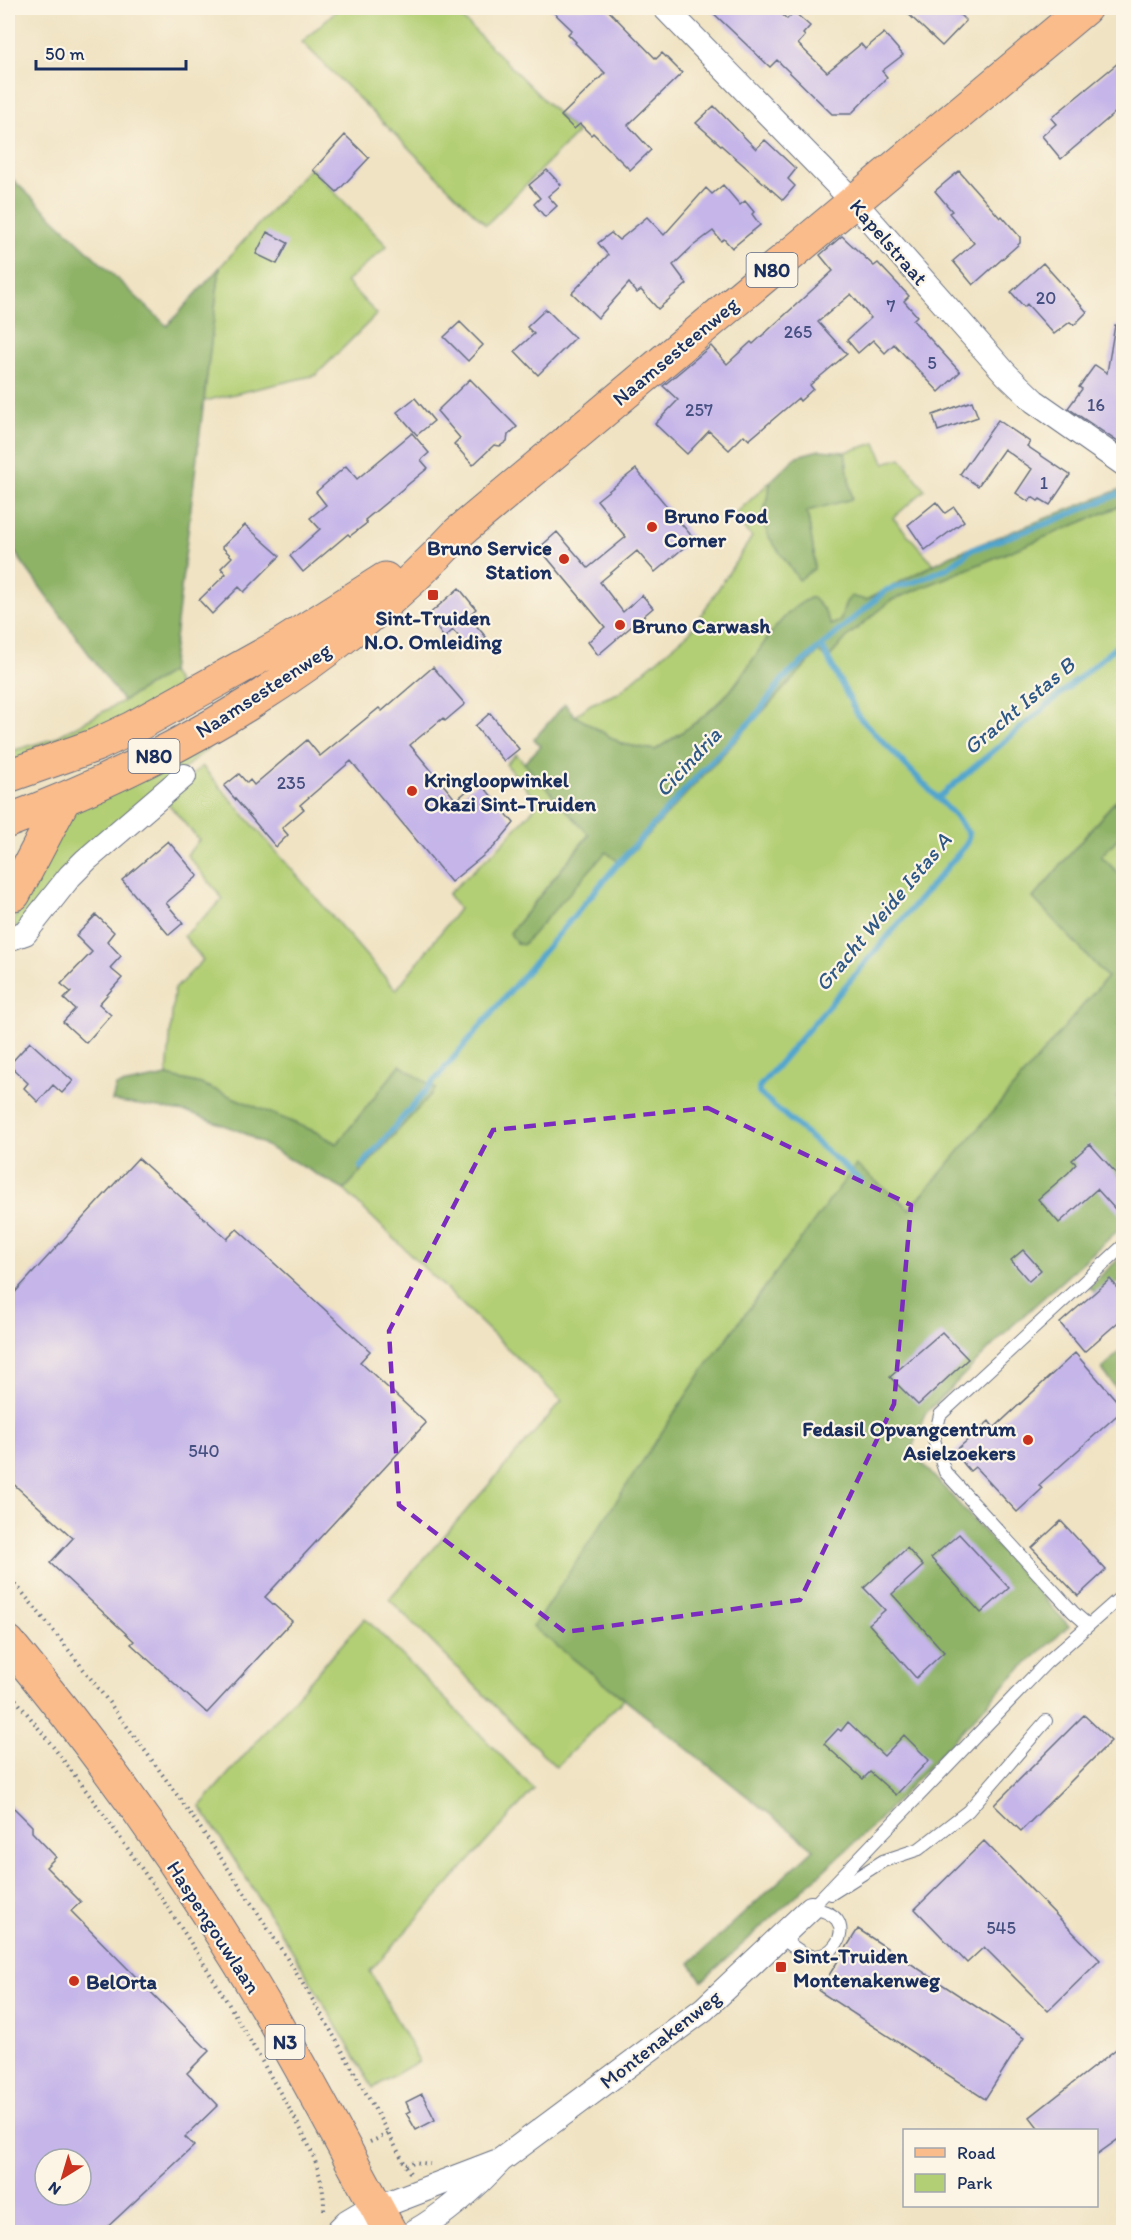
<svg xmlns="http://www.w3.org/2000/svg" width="1131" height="2240" font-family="Itim,sans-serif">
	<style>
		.green { fill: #b3cf75; stroke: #677f6a; stroke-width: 1.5 }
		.forest { fill: #8eb266; stroke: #547062; stroke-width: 1.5 }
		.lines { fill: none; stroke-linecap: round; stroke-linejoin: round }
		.stream { stroke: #51a5cd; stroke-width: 6 }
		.building { fill: #c5b5e9; fill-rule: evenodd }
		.service-casing { stroke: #666e81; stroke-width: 14 }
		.minor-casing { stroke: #666e81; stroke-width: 26 }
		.tertiary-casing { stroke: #666e81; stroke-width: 32 }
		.primary-casing { stroke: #666e81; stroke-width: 35 }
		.path { stroke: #666e81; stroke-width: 4; stroke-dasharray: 1.5 4.5; stroke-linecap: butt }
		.service { stroke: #fff; stroke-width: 12 }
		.minor { stroke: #fff; stroke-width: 24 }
		.tertiary { stroke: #fff; stroke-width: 30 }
		.primary { stroke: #fabc8b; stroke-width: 33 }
		.marked { fill: none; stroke: #7b2cbf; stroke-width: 4.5; stroke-dasharray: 12 8; stroke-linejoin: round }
		.poi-dot { fill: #c8321e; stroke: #fcf5e5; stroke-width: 2 }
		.labels { text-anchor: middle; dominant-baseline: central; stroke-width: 4.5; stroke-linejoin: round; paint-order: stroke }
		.number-label { font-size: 18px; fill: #465081 }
		.shield { fill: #fcf5e5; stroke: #5e6a86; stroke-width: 1.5 }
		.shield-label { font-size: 20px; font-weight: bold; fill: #1b2f5e }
		.street-label { font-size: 21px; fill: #1b2f5e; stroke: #fcf5e5 }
		.poi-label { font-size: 21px; font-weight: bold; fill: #1b2f5e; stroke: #fcf5e5; text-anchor: start }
		.water-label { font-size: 22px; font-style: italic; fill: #2e5885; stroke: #fcf5e5 }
	</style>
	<rect width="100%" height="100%" fill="#fcf5e5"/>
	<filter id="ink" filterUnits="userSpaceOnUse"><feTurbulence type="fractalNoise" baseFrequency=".0167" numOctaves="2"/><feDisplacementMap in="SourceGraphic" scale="12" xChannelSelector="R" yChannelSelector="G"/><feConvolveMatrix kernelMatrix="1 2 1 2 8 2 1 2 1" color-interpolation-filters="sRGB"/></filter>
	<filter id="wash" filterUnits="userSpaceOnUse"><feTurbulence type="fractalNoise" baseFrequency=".008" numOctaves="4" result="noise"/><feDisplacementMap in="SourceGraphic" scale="24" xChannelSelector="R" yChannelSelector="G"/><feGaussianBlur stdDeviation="1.35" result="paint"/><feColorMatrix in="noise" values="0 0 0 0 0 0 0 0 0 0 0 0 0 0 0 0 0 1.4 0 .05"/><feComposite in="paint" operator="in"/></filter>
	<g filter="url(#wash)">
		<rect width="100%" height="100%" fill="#f0e3c3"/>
		<path class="green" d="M339,8H452L577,133L486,225L302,42Z
			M310,167L387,246L346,282L377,314L316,375L204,401L220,267Z
			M876,443L884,463L901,458L925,490L893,518L934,564L866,600L846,602L840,622L830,625L824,610L784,618L730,691L702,718L655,750L622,744L575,716L591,704L618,693L690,632L752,537L732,517L771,481L763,516L814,554L807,511L852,499L845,452Z
			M1123,505V793L1115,801L1033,898L1107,977L910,1210L857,1166L533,1626L624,1699L556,1767L389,1599L562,1401L344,1190L436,1089L400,1065L337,1144L316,1132L201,1084L167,1076L174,990L203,960L184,936L223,899L187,855L199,840L165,800L202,766L396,990L459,909L448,894L499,847L539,803L506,764L516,754L589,834L510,933L606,852L621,863L818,652L828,659L848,636L892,600Z
			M171,672L181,689L48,754L8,767V752L53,739L123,701Z
			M201,742L208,748L79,859L22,927L12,925L26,889L71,811Z
			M1123,833V878L1101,856Z
			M365,1618L534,1789L370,1971L419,2061L373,2088L292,1950L200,1806Z"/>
		<path class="forest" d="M8,175L167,326L220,267L171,672L123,701L8,543Z
			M819,450L845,452L852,499L807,511L814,554V569L799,580L768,536L763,516L771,481L797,456Z
			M1123,488V505L892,600L848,636L828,659L818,652L621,864L606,852L523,945L516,943L510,933L589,835L524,763L541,746L534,739L565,704L575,716L622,744L655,750C681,734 710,714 731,690C755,662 776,612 812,597L824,610L831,625L840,621L846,602L851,596L866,600L952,555Z
			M1115,801L1123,811V833L1101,856L1123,878L1124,1089L1116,1098L1123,1106V1226L1012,1326L925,1414L911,1451L1069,1626L1014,1675L877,1822L702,1981L690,1963L814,1849L533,1627L701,1373L856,1165L910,1209L1107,977L1033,898Z
			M400,1065L436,1089L344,1190L242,1132L191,1113L112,1101L116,1086L167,1076L201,1084L316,1132L337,1144Z
			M1123,1255V1278L1100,1297L1089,1287Z
			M1123,1348V1398L1102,1369Z"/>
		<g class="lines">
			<path class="stream" d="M822,647L859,717L954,815L969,834L966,845L759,1087V1093L861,1181
				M938,798L1124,640
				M361,1167L618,864L706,767L755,717L783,679L887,590L920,580L949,567L971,550L1048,523L1124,492"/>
		</g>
		<g id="blocks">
			<path class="building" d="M549,8H606L656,59L662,53L682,73L628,125L651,150L630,170L593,133L591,135L580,124L574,129L561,116L605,73L575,43L576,42L568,34L572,30Z
				M708,8H775L787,19L794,12L810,26L803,34L805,36L798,44L827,72L861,44L865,49L884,33L903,55L882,71L887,77L851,114H832L777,60L770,67Z
				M902,8H953L966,21L942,46Z
				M1124,58V105L1061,159L1042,136L1056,124L1051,118Z
				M714,106L756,149L765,140L796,169L788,179L795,186L783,200L696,123Z
				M345,135L369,158L337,192L313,170Z
				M547,170L561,185L548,196L557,206L545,217L534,204L540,198L529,185Z
				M959,171L1000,218L1002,216L1020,237V243L973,285L953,261L974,243L949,213L952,211L935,191Z
				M723,185L740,205L745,201L754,212L752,214L760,225L732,248L724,239L721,241L713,231L693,246L673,265L687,284L658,309L641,290L637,293L629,283L598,318L572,293L608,255L598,243L611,233L619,240L647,217L664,235L706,188L712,194Z
				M267,232L288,243L277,264L256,254Z
				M842,236L874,266L878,263L909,296L904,301L917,316L913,320L960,372L939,392L894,344L885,353L873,340L858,353L847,340L871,318L851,294L818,322L847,354L810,385L813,389L800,401L798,398L749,440L744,435L729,450L709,431L687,454L655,424L678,400L663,386L711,346L727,364L751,342L753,344L833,271L820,255Z
				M1043,263L1087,312L1074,325L1070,322L1054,334L1027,304L1024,307L1011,292Z
				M546,309L575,338L538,375L515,351L534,334L527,327Z
				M460,322L483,345L468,361L444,337Z
				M1115,325L1124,326V446L1068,408L1082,389L1079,387L1095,365L1107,373Z
				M470,379L517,427L508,435L507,441L500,446L494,445L473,465L454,444L460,438L437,411Z
				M415,398L434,421L417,435L397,412Z
				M972,401L978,417L938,431L933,415Z
				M998,420L1030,442L1027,446L1070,475L1050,505L1040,499L1038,501L1032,497L1029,502L1016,493L1032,469L1004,449L978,486L960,474Z
				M412,433L429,453L421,460L428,468L365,520L367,523L350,536L348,534L303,572L290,556L320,529L310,518L326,505L316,492L346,466L357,479Z
				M636,469L694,539L655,572L637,551L600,582L623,612L642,595L653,608L598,655L588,642L605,627L539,548L557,532L588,568L626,537L608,516L609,515L597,500Z
				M936,502L945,513L954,507L964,521L925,550L908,525Z
				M245,525L280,556L244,592L239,587L212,614L199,600L226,574L221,568L232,557L222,547Z
				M459,588L476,609L468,616L486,637L471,650L453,630L444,638L428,615Z
				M433,667L465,704L445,721L443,718L410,745L456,800L479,781L514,823L494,847L451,882L351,761L300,805L304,809L282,828L288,835L276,847L224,786L239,774L247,783L250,780L254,785L307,740L320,756L379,708L382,711Z
				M490,713L519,749L504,761L475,726Z
				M168,841L198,876L166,903L183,923L169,935L122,880Z
				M96,915L114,932L107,941L121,956L110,968L122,978L99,1004L111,1015L86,1043L63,1022L75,1009L64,999L71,992L61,984L92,952L76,936Z
				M30,1042L73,1081L62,1093L53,1085L38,1102L24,1088L28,1083L9,1065Z
				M1090,1144L1124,1182V1219L1097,1189L1059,1223L1038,1199L1068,1173L1076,1164L1072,1160Z
				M138,1158L227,1239L237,1229L370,1351L360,1362L426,1423L265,1597L292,1621L207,1713L131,1644L134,1641L50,1563L73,1538L8,1479V1300Z
				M1023,1250L1041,1270L1029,1281L1011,1260Z
				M1110,1279L1124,1295V1317L1084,1352L1060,1323Z
				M942,1332L968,1359L918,1405L890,1377Z
				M1075,1353L1124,1409L1039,1485L1042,1489L1017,1512L975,1467L970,1471L954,1452L989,1421L994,1428Z
				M1061,1521L1106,1570L1078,1596L1032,1548Z
				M959,1534L1009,1588L981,1613L931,1558Z
				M907,1548L923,1566L892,1594L944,1652L916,1678L869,1624L885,1610L864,1588Z
				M1084,1715L1111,1741L1021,1831L994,1805Z
				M848,1722L884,1756L904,1735L929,1760L896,1795L870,1772L863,1779L824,1744L838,1729L841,1731Z
				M8,1802L32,1826V1832L56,1857L46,1867L81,1902L71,1911L209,2051L187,2073L218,2105L185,2137L194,2146L102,2232H8ZM45,2159H81V2195H45Z
				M984,1841L1100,1960L1048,2011L984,1947L967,1963L915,1909Z
				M858,1929L1024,2038L985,2099L819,1991Z
				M1124,2043V2135L1096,2155V2130H1040L1030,2117Z
				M422,2094L435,2120L416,2130L406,2113L410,2111L406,2102Z"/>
		</g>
	</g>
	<g filter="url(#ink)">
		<use href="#blocks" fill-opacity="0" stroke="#666e81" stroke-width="1.5"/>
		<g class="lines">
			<defs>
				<path id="service" d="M1088,1625L1073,1612L945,1472L934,1440L940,1415L1124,1245
					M831,1894L883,1861L919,1849L968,1811L1046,1721
					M811,1908L1046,1663L1124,1594
					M780,1936C789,1943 801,1955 813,1956C831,1957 848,1936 837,1920C831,1912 820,1910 811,1908"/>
				<path id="minor" d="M665,8L854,202L1006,374L1034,401L1124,464
					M8,939L25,933L70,876L86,860L184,776
					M376,2208L496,2162
					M414,2232C447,2213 475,2188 501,2160L704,2009L811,1908"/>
				<path id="tertiary" d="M341,2232L349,2224L376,2208"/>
				<path id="primary" d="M8,776L96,745L132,728L281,645L385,579
					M8,821C174,759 337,664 458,533L1085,8
					M14,894L64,799
					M8,1642C92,1743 170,1850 239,1962C293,2050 341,2142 390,2232"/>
			</defs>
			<use href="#service" class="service-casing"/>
			<use href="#minor" class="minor-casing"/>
			<use href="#tertiary" class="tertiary-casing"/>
			<use href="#primary" class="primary-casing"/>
			<path class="path" d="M8,1575C109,1697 203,1826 288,1960C332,2029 370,2101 410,2173
				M8,1690C105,1809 193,1938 268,2072C292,2115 326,2161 324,2213
				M370,2142L388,2134
				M406,2165L414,2162L430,2164"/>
			<use href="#service" class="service"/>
			<use href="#minor" class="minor"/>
			<use href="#tertiary" class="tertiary"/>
			<use href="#primary" class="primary"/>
		</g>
	</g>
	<path class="marked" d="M708,1108L911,1205L894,1404L800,1600L565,1632L399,1505L389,1331L493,1130Z"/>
	<g class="poi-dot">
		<circle cx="652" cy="527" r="6"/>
		<circle cx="564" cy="559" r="6"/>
		<rect x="427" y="589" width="12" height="12" rx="3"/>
		<circle cx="620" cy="625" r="6"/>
		<circle cx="412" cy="791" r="6"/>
		<circle cx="1028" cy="1440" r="6"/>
		<rect x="775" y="1961" width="12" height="12" rx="3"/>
		<circle cx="74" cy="1981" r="6"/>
	</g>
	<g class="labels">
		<g class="number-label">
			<text x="1046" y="298">20</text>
			<text x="891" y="306">7</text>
			<text x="798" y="332">265</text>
			<text x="932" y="363">5</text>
			<text x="1096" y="405">16</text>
			<text x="699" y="410">257</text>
			<text x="1044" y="483">1</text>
			<text x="291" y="783">235</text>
			<text x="204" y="1451">540</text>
			<text x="1001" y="1928">545</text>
		</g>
		<g class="shield">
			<rect x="746.5" y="253" width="51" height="34" rx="4.5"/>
			<rect x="128.5" y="739" width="51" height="34" rx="4.5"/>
			<rect x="265.5" y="2025" width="39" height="34" rx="4.5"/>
		</g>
		<g class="shield-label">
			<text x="772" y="270">N80</text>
			<text x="154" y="756">N80</text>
			<text x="285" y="2042">N3</text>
		</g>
		<g class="street-label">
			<text transform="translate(889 242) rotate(49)">Kapelstraat</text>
			<text transform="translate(675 351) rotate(-40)">Naamsesteenweg</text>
			<text transform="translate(263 690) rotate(-33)">Naamsesteenweg</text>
			<text transform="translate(214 1927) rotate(57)">Haspengouwlaan</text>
			<text transform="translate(660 2039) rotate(-38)">Montenakenweg</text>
		</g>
		<g class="poi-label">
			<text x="664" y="515">Bruno Food<tspan x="664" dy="24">Corner</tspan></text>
			<text x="552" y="547" text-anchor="end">Bruno Service<tspan x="552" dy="24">Station</tspan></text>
			<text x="433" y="617" text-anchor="middle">Sint-Truiden<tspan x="433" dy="24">N.O. Omleiding</tspan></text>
			<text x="632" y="625">Bruno Carwash</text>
			<text x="424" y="779">Kringloopwinkel<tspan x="424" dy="24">Okazi Sint-Truiden</tspan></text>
			<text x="1016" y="1428" text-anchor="end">Fedasil Opvangcentrum<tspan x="1016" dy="24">Asielzoekers</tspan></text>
			<text x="793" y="1955">Sint-Truiden<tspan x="793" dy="24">Montenakenweg</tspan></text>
			<text x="86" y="1981">BelOrta</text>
		</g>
		<g class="water-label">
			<text transform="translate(1019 706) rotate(-40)">Gracht Istas B</text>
			<text transform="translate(688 762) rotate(-47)">Cicindria</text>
			<text transform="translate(883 912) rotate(-50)">Gracht Weide Istas A</text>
		</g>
	</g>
	<rect width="1131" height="2240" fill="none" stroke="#fcf5e5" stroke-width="30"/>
	<rect x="903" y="2129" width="195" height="78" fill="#fcf5e5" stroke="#a2a6af" stroke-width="1.5"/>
	<rect x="915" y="2148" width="30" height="9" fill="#fabc8b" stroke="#a2a6af" stroke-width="1.5"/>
	<text x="957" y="2159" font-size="18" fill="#1b2f5e">Road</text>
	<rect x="915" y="2174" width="30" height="18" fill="#b3cf75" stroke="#a2a6af" stroke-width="1.5"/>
	<text x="957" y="2189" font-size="18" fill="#1b2f5e">Park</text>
	<g transform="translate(63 2177) rotate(217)"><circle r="28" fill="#fcf5e5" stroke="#a2a6af" stroke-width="1.5"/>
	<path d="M0-4.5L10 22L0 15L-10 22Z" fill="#c8321e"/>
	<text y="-9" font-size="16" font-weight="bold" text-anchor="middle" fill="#1b2f5e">N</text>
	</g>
	<path d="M36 60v9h150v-9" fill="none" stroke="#1b2f5e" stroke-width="3"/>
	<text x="45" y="60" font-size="18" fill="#1b2f5e" stroke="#fcf5e5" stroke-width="4.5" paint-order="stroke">50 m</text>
</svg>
